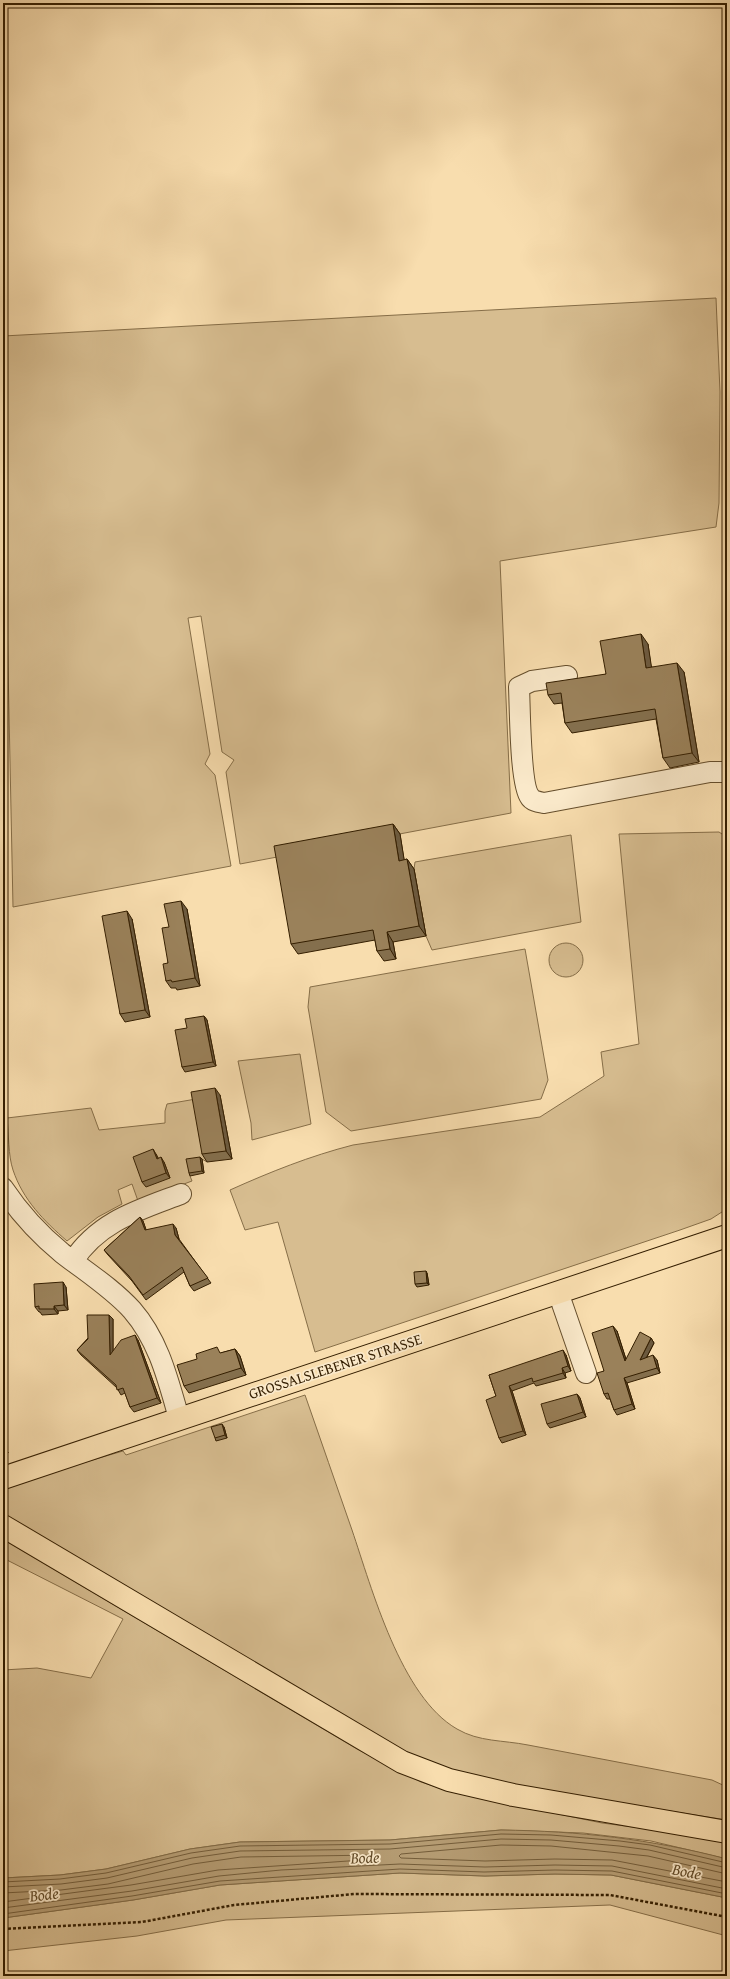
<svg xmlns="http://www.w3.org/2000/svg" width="730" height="1979" font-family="'Gentium Book Plus',serif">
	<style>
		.green { fill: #d7bd90; stroke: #866e48 }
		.water { fill: #b59c73; stroke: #816a45 }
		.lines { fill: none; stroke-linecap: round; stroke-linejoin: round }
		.shore { stroke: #745d3a; stroke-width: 1 }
		.minor-casing { stroke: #654e2c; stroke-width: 22 }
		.major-casing { stroke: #341e00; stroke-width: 24 }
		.path { stroke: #341e00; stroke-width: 2.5; stroke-dasharray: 3 2; stroke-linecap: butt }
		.minor { stroke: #fae9ca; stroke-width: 20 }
		.major { stroke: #f8ddae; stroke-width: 22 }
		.wall { fill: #846f4d; stroke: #341e00 }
		.shaded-wall { fill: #6c5a3f; stroke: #341e00 }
		.building { fill: #9a815a; stroke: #341e00 }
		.labels { text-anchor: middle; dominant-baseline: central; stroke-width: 3.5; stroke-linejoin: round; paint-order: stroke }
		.street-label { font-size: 15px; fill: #341e00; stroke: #fae9ca }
		.water-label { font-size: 16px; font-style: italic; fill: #614a28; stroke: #fae9ca }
	</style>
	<rect width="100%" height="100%" fill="#f8ddae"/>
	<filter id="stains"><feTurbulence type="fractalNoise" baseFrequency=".005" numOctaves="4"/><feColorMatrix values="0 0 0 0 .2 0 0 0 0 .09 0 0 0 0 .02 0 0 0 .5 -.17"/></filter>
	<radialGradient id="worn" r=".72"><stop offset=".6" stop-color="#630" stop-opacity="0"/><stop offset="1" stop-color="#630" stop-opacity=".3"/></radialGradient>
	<path class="green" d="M716,298L720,392L719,503L716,527L500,561L511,813L240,864L226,772L234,760L222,752L201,616L188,618L210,754L205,764L215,775L231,866L13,907L3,420V336Z
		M719,832L725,836V1210L711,1219L680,1230L315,1352L278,1222L245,1230L230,1190C270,1172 310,1156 353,1145L540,1117L604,1076L601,1052L639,1044L619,834Z
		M571,835L581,922L432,950L426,936L414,869L415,862Z
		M549 960a17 17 0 1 1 34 0a17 17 0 1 1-34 0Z
		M525,949L548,1080L541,1099L351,1131L326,1112L308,1007L310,987Z
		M300,1054L311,1124L252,1140L251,1123L238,1061Z
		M196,1099L207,1162L202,1159L190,1176L192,1181L138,1201L132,1184L118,1190L122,1204L98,1217L67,1241C44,1221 23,1200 13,1170C8,1155 9,1135 7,1118L91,1108L99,1130L165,1123V1111L167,1104Z
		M305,1395C321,1440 336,1485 352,1530C372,1589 401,1697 457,1729C479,1742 503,1740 528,1745C589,1757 651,1768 712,1780L727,1787V1820L523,1788L468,1776L402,1753L3,1514V1488L7,1485L123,1451L126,1455Z
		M3,1539L357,1749L421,1782L452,1792L602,1823L664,1831L727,1842V1859L651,1841L583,1833L501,1830L390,1840L240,1842L190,1849L106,1869L60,1875L3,1878V1670L37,1668L91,1678L123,1619L3,1558Z
		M400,1873L485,1876L555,1874L611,1875L727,1898V1936L610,1905L226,1920L137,1936L3,1951V1918L133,1900L220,1885Z"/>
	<path class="water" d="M501,1830C579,1831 651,1839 727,1859V1898L611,1875L555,1874L485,1876L400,1873L220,1885L133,1900L3,1918V1878L60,1875L106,1869L190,1849L240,1842L390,1840Z"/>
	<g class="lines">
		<path class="shore" d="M727,1874L648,1856L551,1846L501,1845L401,1854L399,1856L401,1858L485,1861L555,1859L612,1860L727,1882
			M3,1882L60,1879L106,1873L191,1853L240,1846L390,1844L501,1834L551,1835L620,1841L650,1845L727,1863
			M3,1887L61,1884L107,1878L192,1858L240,1851L390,1849L501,1839L551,1840L619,1846L649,1850L727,1868
			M3,1893L61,1890L108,1884L193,1864L241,1857L377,1855L379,1857L377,1859L218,1870L131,1885L3,1902
			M3,1908L132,1891L219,1876L281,1870L400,1864L485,1867L555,1865L612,1866L727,1889
			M3,1914L132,1896L220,1881L400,1869L484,1872L555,1870L612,1871L727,1894"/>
		<defs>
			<path id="minor" d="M567,676L532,681L519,687C520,707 520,785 530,797C532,801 539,802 544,803L710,772H727
				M3,1188C19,1212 39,1234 62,1253C85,1271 112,1288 132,1310C159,1341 168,1380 179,1418
				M73,1261C99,1221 139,1210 181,1194
				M558,1292L586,1373"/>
			<path id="major" d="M3,1478L727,1236
				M3,1526L402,1762L449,1780L513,1795L727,1832"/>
		</defs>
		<use href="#minor" class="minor-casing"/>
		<use href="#major" class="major-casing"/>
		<path class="path" d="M3,1929L142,1922L234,1905L354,1894L610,1895L727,1917"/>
		<use href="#minor" class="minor"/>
		<use href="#major" class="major"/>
	</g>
	<path class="wall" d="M648,644L651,667L684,672L699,762L670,768L663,758L656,719L572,733L565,723L562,703L554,704L548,695L606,674Z
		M393,824L400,834L404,860L407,859L414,869L426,936L393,942L396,959L384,961L377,951L375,940L298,954L291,944Z
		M187,909L200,986L177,990L176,988H171L166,981L168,963L169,927Z
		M132,919L150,1017L125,1022L120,1014Z
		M204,1016L207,1020L216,1066L185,1072L182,1067L187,1028Z
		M220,1095L232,1159L207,1162L202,1154Z
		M156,1154L158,1158L164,1162L170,1178L146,1187L142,1182Z
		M200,1157L202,1159L204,1173L190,1176L189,1173Z
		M140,1217L143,1221L146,1230L176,1228L179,1239L211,1283L194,1291L190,1286L184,1272L146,1300L132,1281L108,1255L104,1250Z
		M427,1273L429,1285L417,1287L415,1284Z
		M66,1287L68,1310L58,1311V1314L42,1315L40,1312H39L35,1307Z
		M109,1315L113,1319V1351L138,1340L161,1403L134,1412L130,1407L125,1393L121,1395L117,1388L81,1355L77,1350Z
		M617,1331L626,1359L651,1338L654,1343L647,1357L657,1360L660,1373L627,1383L635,1409L617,1415L614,1410L610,1399H607L604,1394V1371Z
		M235,1349L240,1356L246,1375L189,1393L184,1386L221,1353Z
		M566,1355L571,1371L565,1373L566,1378L536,1386L534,1383L512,1391L526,1435L502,1443L499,1438L496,1396L489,1375Z
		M577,1394L580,1398L586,1417L550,1428L547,1424Z
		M224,1427L227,1438L216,1441L215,1438Z
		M3,1438L8,1453L3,1455Z"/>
	<path class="shaded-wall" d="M641,634L648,644L653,677L646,668Z
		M677,663L684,672L699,762L692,753Z
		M393,824L400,834L406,871L399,861Z
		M407,859L414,869L426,936L419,926Z
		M181,901L187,909L200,986L195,978Z
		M127,911L132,919L150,1017L145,1010Z
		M387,932L393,942L396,959L390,949Z
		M204,1016L207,1020L216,1066L213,1062Z
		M215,1088L220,1095L232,1159L226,1151Z
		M153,1149L156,1154L161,1164L157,1159Z
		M161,1157L164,1162L170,1178L166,1173Z
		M200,1157L202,1159L204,1173L202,1171Z
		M140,1217L143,1221L148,1235L145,1230Z
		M173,1224L176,1228L179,1239L175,1235Z
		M426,1271L427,1273L429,1285L427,1283Z
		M63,1282L66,1287L68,1310L64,1305Z
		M54,1306L58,1311V1314L54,1309Z
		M109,1315L113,1319V1360L110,1355Z
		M613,1326L617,1331L628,1366L625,1361Z
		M135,1335L138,1340L161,1403L157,1398Z
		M651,1338L654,1343L643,1364L640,1360Z
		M235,1349L240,1356L246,1375L241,1368Z
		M563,1350L566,1355L571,1371L568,1366Z
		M653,1355L657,1360L660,1373L657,1368Z
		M562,1368L565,1373L566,1378L563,1373Z
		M624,1378L627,1383L635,1409L632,1404Z
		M509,1386L512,1391L526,1435L523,1431Z
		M577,1394L580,1398L586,1417L583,1412Z
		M222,1424L224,1427L227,1438L225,1435Z
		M3,1438L8,1453L5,1448L3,1443Z"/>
	<path class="building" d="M641,634L646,668L677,663L692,753L663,758L655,709L565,723L561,693L548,695L546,683L606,674L600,641Z
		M393,824L399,861L407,859L419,926L387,932L390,949L377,951L373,930L291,944L274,846Z
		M181,901L195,978L172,982L171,980L166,981L163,964L168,963L162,928L169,927L164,904Z
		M127,911L145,1010L120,1014L102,916Z
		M204,1016L213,1062L182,1067L175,1030L187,1028L185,1019Z
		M215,1088L226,1151L202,1154L191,1092Z
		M153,1149L157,1159L161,1157L166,1173L142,1182L133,1157Z
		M200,1157L202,1171L189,1173L186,1159Z
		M140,1217L145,1230L173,1224L175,1235L208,1278L190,1286L182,1267L143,1295L129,1276L104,1250Z
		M426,1271L427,1283L415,1284L414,1272Z
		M63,1282L64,1305L54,1306V1309H39V1306L35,1307L34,1284Z
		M87,1315H109L110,1355L121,1340L135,1335L157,1398L130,1407L123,1388L117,1390L116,1385L77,1350L88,1339Z
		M613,1326L625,1361L640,1332L651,1338L640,1360L653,1355L657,1368L624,1378L632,1404L614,1410L608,1393L604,1394L597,1373L604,1371L592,1333Z
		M217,1347L220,1353L235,1349L241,1368L184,1386L177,1365L197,1359L196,1354Z
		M563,1350L568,1366L562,1368L563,1373L533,1382L532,1378L509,1386L523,1431L499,1438L486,1400L496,1396L489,1375Z
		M577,1394L583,1412L547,1424L541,1404Z
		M222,1424L225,1435L215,1438L211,1427Z"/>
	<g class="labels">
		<g class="street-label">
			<text transform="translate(335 1366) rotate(-18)">GROSSALSLEBENER STRASSE</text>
		</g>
		<g class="water-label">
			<text transform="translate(365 1857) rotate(-2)">Bode</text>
			<text transform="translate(687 1871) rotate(11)">Bode</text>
			<text transform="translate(44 1894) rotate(-6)">Bode</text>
		</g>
	</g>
	<rect width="730" height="1979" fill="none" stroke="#f8ddae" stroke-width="16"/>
	<rect x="4" y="4" width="722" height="1971" fill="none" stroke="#341e00" stroke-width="2"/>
	<rect x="8" y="8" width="714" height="1963" fill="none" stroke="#341e00"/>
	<rect width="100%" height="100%" filter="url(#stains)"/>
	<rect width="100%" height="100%" fill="url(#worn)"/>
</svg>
